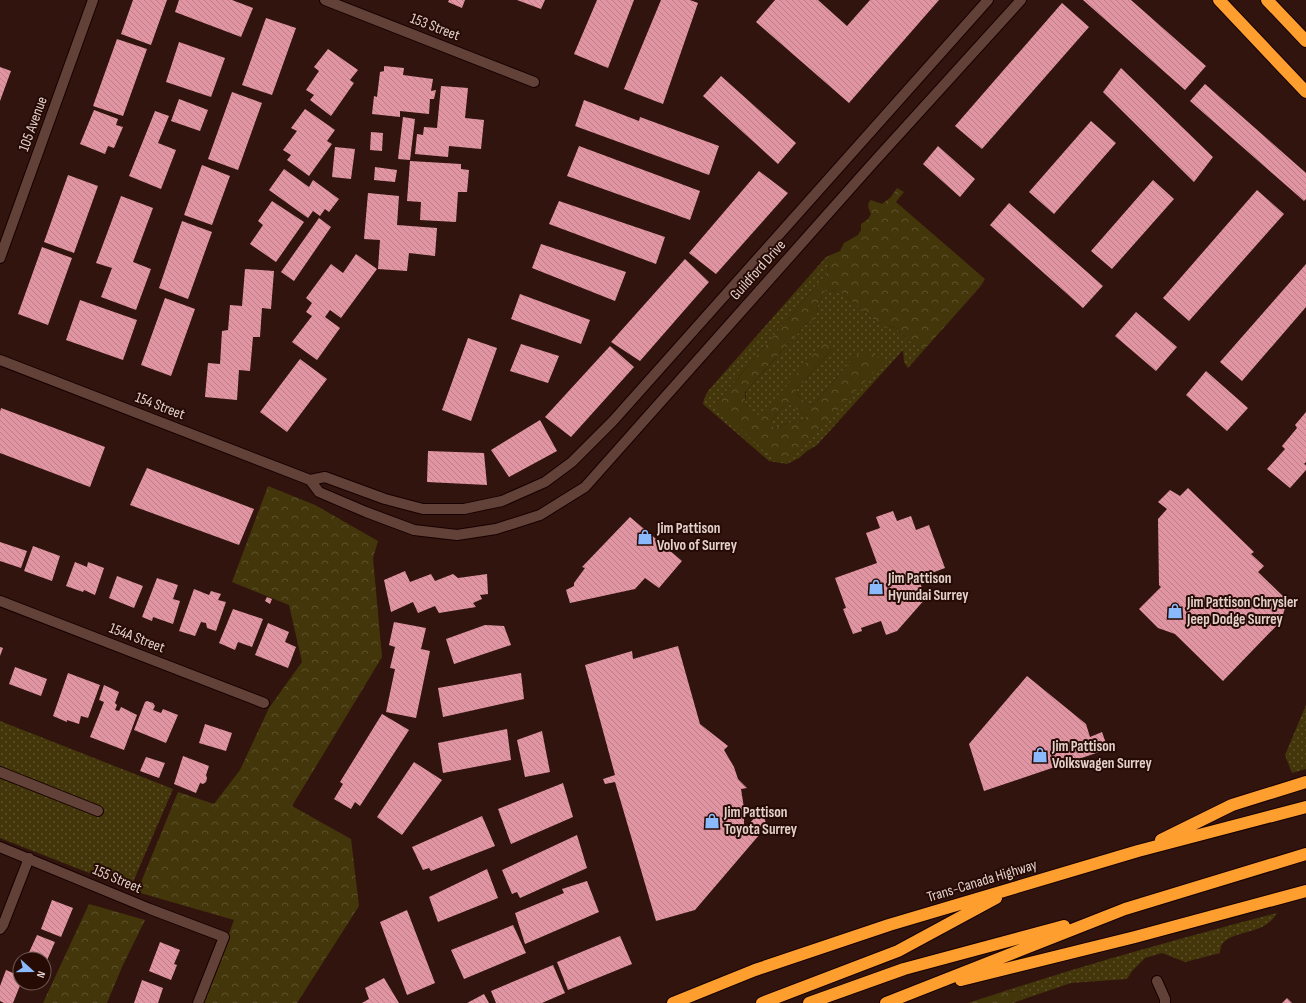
<svg xmlns="http://www.w3.org/2000/svg" width="1306" height="1003" font-family="'Sofia Sans Condensed',sans-serif">
	<style>
		.grass { fill: url(#grass-dots) }
		.forest { fill: url(#forest-crowns); fill-rule: evenodd }
		.building { fill: url(#building-back-hatch) }
		.lines { fill: none; stroke-linecap: round; stroke-linejoin: round }
		.minor-casing { stroke: #170100; stroke-width: 12 }
		.tertiary-casing { stroke: #170100; stroke-width: 12 }
		.secondary-casing { stroke: #170100; stroke-width: 12 }
		.motorway-casing { stroke: #170100; stroke-width: 14 }
		.minor { stroke: #624138; stroke-width: 10 }
		.tertiary { stroke: #624138; stroke-width: 10 }
		.secondary { stroke: #624138; stroke-width: 10 }
		.motorway { stroke: #fe9e2f; stroke-width: 12 }
		.labels { text-anchor: middle; dominant-baseline: central; stroke-width: 4; stroke-linejoin: round; paint-order: stroke }
		.street-label { font-size: 15px; fill: #e4d0ca; stroke: #260b05 }
		.poi-label { font-size: 15px; font-weight: bold; fill: #e4d0ca; stroke: #260b05; text-anchor: start }
	</style>
	<defs>
		<pattern id="grass-dots" width="8" height="8" patternUnits="userSpaceOnUse"><rect width="8" height="8" fill="#43360b"/><path d="M2 2h.1M6 6h.1" fill="none" stroke="#5e522d" stroke-width="1.8" stroke-linecap="round"/></pattern>
		<pattern id="forest-crowns" width="20" height="18" patternUnits="userSpaceOnUse"><rect width="20" height="18" fill="#43360b"/><path d="M2 6a3 3 0 1 1 6 0M12 15a3 3 0 1 1 6 0" fill="none" stroke="#5e522d"/></pattern>
		<pattern id="building-back-hatch" width="6" height="6" patternUnits="userSpaceOnUse"><rect width="6" height="6" fill="#e195a2"/><path d="M-1 5l2 2M0 0l6 6M5-1l2 2" fill="none" stroke="#ba7f89"/></pattern>
	</defs>
	<rect width="100%" height="100%" fill="#31140d"/>
	<path class="grass" d="M826,257L829,263L828,272L718,401L787,464L856,355L814,404L809,405L798,395L796,390L833,348L760,417L745,404L746,391L807,323L817,318C817,306 818,298 827,289L843,294L869,315L879,325L889,326L896,328L906,338L923,351L908,368L904,362L903,350L817,445L807,451L799,458L787,464L769,461L703,404L704,399L708,391Z
		M787,402L806,416L804,421L788,423L779,427L774,428L770,426L772,420Z
		M1306,705V769L1292,773L1285,755Z
		M0,721L173,789L130,889L0,838Z
		M1277,913C1264,936 1234,929 1222,944C1221,946 1220,950 1220,953L1185,962L1162,953L1145,958L1132,971L1127,979L1071,983L1027,998L1020,992L1005,991C1095,962 1185,937 1277,913Z"/>
	<path class="forest" d="M897,188L904,192L896,202L985,279L980,287L923,351L906,338L896,328L889,326L886,328L879,325L869,315L843,294L827,289C818,298 817,306 817,318L807,323L745,392V404L760,416L825,341L833,345V348L796,390L798,395L809,405L814,404L856,355L868,352L884,361L787,464L770,457L717,407L718,401L828,272L829,263L826,257L840,251L844,243L858,235L861,230V224L868,219L871,214C869,209 866,204 871,200L882,204L891,197ZM787,402L806,416L804,421L788,423L779,427L774,428L771,425L772,420Z
		M268,486L315,505L378,541L373,558L382,657L292,806L351,839L359,906L297,1003H204L234,920L137,892L178,792L214,804L240,770L269,708L302,662L289,605L232,582Z
		M89,904L145,920L122,967L107,1003H43Z
		M1005,991L1020,992L1027,998L1013,1003H968Z"/>
	<path class="building" d="M133,0H167L151,45L121,34Z
		M179,0H232L253,8L241,37L175,12Z
		M449,0H465L462,8L448,2Z
		M517,0H545L541,9Z
		M597,0H634L608,68L574,54Z
		M661,0H690L698,3L663,104L624,89Z
		M775,0H818L847,26L870,0H939L849,103L756,22Z
		M1083,0H1131L1206,66L1185,90Z
		M1062,3L1089,27L982,149L955,126Z
		M266,18L296,28L272,95L242,85Z
		M117,39L147,49L123,116L93,106Z
		M179,42L225,58L211,97L166,82Z
		M328,49L358,70L350,80L354,83L331,116L310,100L314,95L306,90L319,71L314,67Z
		M384,66L404,68L403,75L433,79L431,91L436,90L434,99H430L429,114L400,111V117L372,114L374,96L377,97L380,72L384,71Z
		M0,67L11,71L0,101Z
		M1121,68L1213,157L1194,182L1103,92Z
		M721,76L796,143L778,164L703,96Z
		M1205,84L1306,173V199L1304,201L1190,101Z
		M441,86L468,88L465,118L484,120L481,149L449,146L448,157L415,154L417,134L423,135L424,127L437,128Z
		M232,92L262,103L238,170L208,159Z
		M179,99L208,110L200,131L171,121Z
		M584,100L639,121L640,117L719,146L709,175L575,126Z
		M305,109L335,130L327,141L332,144L309,176L287,160L291,155L283,150L297,131L291,128Z
		M94,110L118,119L116,125L123,127L114,148L108,146L105,154L80,144Z
		M155,111L169,116L158,143L176,150L161,189L129,176Z
		M403,117L415,119L410,160L398,159Z
		M1091,121L1116,143L1054,214L1029,192Z
		M371,132L383,133L382,151L370,150Z
		M579,146L700,191L690,220L567,176Z
		M938,146L975,179L960,197L923,164Z
		M335,147L355,149L351,179L332,177Z
		M410,161L461,164V169L469,170L467,192H458L456,222L420,220L421,202L407,201Z
		M202,165L230,176L212,225L184,215Z
		M375,167L397,170L395,182L374,180Z
		M284,169L309,187L313,180L339,199L329,212L325,209L320,216L313,211L308,218L269,190Z
		M759,171L788,193L716,274L689,253Z
		M68,175L98,186L74,253L44,242Z
		M1153,180L1174,199L1112,269L1091,251Z
		M1257,190L1284,214L1189,321L1163,298Z
		M368,193L399,196L397,225L437,228L435,256L409,253L407,271L378,269L380,240L364,239Z
		M121,196L153,208L133,262L151,269L136,310L101,297L112,268L96,263Z
		M272,201L304,222L276,262L250,244L263,225L258,221Z
		M559,201L665,237L656,264L549,224Z
		M1009,203L1103,286L1083,308L990,225Z
		M319,218L331,227L294,281L281,272Z
		M182,221L212,232L188,299L159,288Z
		M541,244L626,272L615,301L532,268Z
		M42,247L72,258L48,325L18,314Z
		M356,254L377,269L341,318L330,310L325,317L340,328L317,360L292,342L312,316L306,312L312,303L306,298L331,264L343,273Z
		M685,259L709,282L640,361L611,342Z
		M1306,264V307L1242,381L1220,362Z
		M245,269L274,271L271,309L262,308L260,337H253L250,371L239,370L237,400L205,397L208,363L220,364L222,331L228,330L230,305L242,306Z
		M520,294L590,320L581,344L511,319Z
		M165,298L195,309L171,376L141,365Z
		M80,300L137,320L123,360L66,340Z
		M1136,312L1177,347L1156,371L1115,336Z
		M468,338L497,348L471,421L442,410Z
		M521,344L559,356L548,383L510,371Z
		M610,346L634,367L571,437L545,417Z
		M300,359L327,379L287,432L260,412Z
		M1206,371L1248,408L1227,431L1186,395Z
		M1,408L105,447L90,487L0,453V412Z
		M1306,412V462L1304,464L1306,465V470L1290,488L1267,469L1285,449L1282,446L1297,428L1295,425Z
		M540,420L557,451L509,477L491,450Z
		M428,451L484,453L487,485L427,482Z
		M147,468L254,509L239,545L130,505Z
		M1188,488L1254,552L1251,554L1264,566L1258,572L1288,601L1283,606L1285,608L1281,621L1223,681L1175,634L1158,628L1139,609L1161,587L1159,585L1158,519L1167,509L1158,502L1170,490L1180,496Z
		M893,511L897,521L911,516L916,530L929,525L945,568L918,578L926,598L897,631L886,635L881,621L861,628L862,631L853,634L843,609L846,608L835,578L877,563L866,533L880,528L876,517Z
		M630,517L682,561L659,588L645,578L635,589L570,603L566,590L574,586V583L585,568L582,567Z
		M0,542L27,551L21,568L0,561Z
		M33,546L60,556L52,581L24,571Z
		M75,562L87,567L88,562L104,568L95,595L84,590L83,592L66,586Z
		M405,571L410,582L431,574L435,581L453,574L458,578L487,574L488,594L480,595L482,599L473,603L476,607L439,613L435,606L418,613L413,602L391,612L384,580Z
		M117,576L143,586L134,608L109,598Z
		M157,578L178,585L173,599L180,601L173,624L153,617L152,621L142,617Z
		M194,589L209,595L211,591L221,594L218,600L226,602L216,631L207,628L206,623L201,622L195,636L179,631Z
		M267,597L272,599L270,604L265,601Z
		M233,609L263,619L252,647L238,642L235,650L219,643Z
		M394,622L426,628L421,649L430,651L416,718L386,712L395,669L390,668L395,647L389,645Z
		M268,623L289,632L285,642L296,647L288,668L255,655Z
		M485,625L504,626L511,645L454,664L446,639Z
		M678,646L700,724L728,746L724,750L734,767L738,779L747,788L741,789L744,808V830L756,816L763,817L765,820L766,824L765,828L695,910L656,921L615,782L605,784L603,779L615,775L585,665L632,651L633,659Z
		M0,647L3,648L0,656Z
		M15,667L47,679L41,696L9,684Z
		M68,673L100,685L88,718L81,716L79,724L67,720V722L53,716Z
		M521,673L524,699L443,717L438,688Z
		M1027,676L1086,724L1090,737L1102,732L1108,749L984,791L969,744Z
		M104,685L119,692L115,703L117,705L115,710L119,711L121,707L137,715L124,750L90,737L104,702L99,700Z
		M147,701L153,703L155,706L153,710L161,713L163,709L178,715L166,743L134,730L145,702Z
		M382,714L409,730L360,806L355,802L351,809L334,799L343,784L340,782Z
		M205,724L232,733L226,751L199,743Z
		M507,729L511,760L443,773L438,743Z
		M542,731L550,772L525,777L517,740Z
		M183,756L209,766L206,775L207,778L206,782L203,784L200,783L196,793L174,784Z
		M146,757L165,763L159,778L140,771Z
		M414,762L442,780L402,835L377,817Z
		M563,783L573,817L511,844L498,809Z
		M482,816L495,846L431,871L429,868L423,870L412,847Z
		M577,835L587,868L520,898L517,892L512,894L502,870Z
		M487,869L498,898L438,922L429,897Z
		M587,881L599,912L525,944L515,913L564,893L562,889Z
		M52,900L73,908L61,937L41,929Z
		M407,910L435,983L407,995L380,922Z
		M513,925L526,953L464,979L451,950Z
		M37,935L55,942L44,967V959H26Z
		M620,936L632,964L568,990L557,962Z
		M160,942L180,950L174,964L177,965L171,980L149,971Z
		M553,965L565,993L542,1003H496L491,991Z
		M6,970L20,976V983H21L13,1003H4L0,1001V986Z
		M384,978L399,1003H362L369,999L365,988Z
		M142,980L163,988L158,1003H134Z
		M484,994L489,1003H467Z
		M1287,998L1292,1003H1282Z"/>
	<g class="lines">
		<defs>
			<path id="minor" d="M325,0L534,82
				M0,601L264,703
				M0,772L98,811
				M0,847L150,909L224,937L198,1003
				M0,929L3,925L29,858
				M1157,981L1165,999V1003"/>
			<path id="tertiary" d="M0,258L93,0"/>
			<path id="secondary" d="M0,360L310,480L319,492L366,512L414,530L457,535L496,529L540,515L585,487L873,163L1021,0
				M310,480L325,477L385,499L423,509H464L502,501L545,482L572,462L613,421L988,0"/>
			<path id="motorway" d="M1219,0L1306,92
				M1267,0L1306,41
				M1161,840L1232,805L1306,782
				M961,980L1135,937L1306,891
				M673,1003L755,970L889,925L1138,851L1306,807
				M762,1003L898,951L996,898
				M809,1003L904,969L1064,926
				M886,1003L1125,909L1306,854"/>
		</defs>
		<use href="#minor" class="minor-casing"/>
		<use href="#tertiary" class="tertiary-casing"/>
		<use href="#secondary" class="secondary-casing"/>
		<use href="#motorway" class="motorway-casing"/>
		<use href="#minor" class="minor"/>
		<use href="#tertiary" class="tertiary"/>
		<use href="#secondary" class="secondary"/>
		<use href="#motorway" class="motorway"/>
	</g>
	<defs>
		<symbol id="shop-bare" viewBox="-9 -9 18 18"><path d="M-5-2.5h2.3a2.7 3.5 0 0 1 5.4 0H5L5.5 6h-11ZM-1.5-2.5h3a1.5 2.3 0 0 0-3 0Z" fill="#8bbafc" stroke="#260b05" stroke-width="2.5" paint-order="stroke"/></symbol>
	</defs>
	<g fill-rule="evenodd">
		<use href="#shop-bare" x="634" y="526" width="22" height="22"/>
		<use href="#shop-bare" x="865" y="576" width="22" height="22"/>
		<use href="#shop-bare" x="1164" y="600" width="22" height="22"/>
		<use href="#shop-bare" x="1029" y="744" width="22" height="22"/>
		<use href="#shop-bare" x="701" y="810" width="22" height="22"/>
	</g>
	<g class="labels">
		<g class="street-label">
			<text transform="translate(435 27) rotate(21)">153 Street</text>
			<text transform="translate(33 124) rotate(-70)">105 Avenue</text>
			<text transform="translate(758 270) rotate(-48)">Guildford Drive</text>
			<text transform="translate(160 406) rotate(21)">154 Street</text>
			<text transform="translate(137 638) rotate(21)">154A Street</text>
			<text transform="translate(117 879) rotate(23)">155 Street</text>
			<text transform="translate(982 881) rotate(-17)">Trans-Canada Highway</text>
		</g>
		<g class="poi-label">
			<text x="657" y="528">Jim Pattison<tspan x="657" dy="17">Volvo of Surrey</tspan></text>
			<text x="888" y="578">Jim Pattison<tspan x="888" dy="17">Hyundai Surrey</tspan></text>
			<text x="1187" y="602">Jim Pattison Chrysler<tspan x="1187" dy="17">Jeep Dodge Surrey</tspan></text>
			<text x="1052" y="746">Jim Pattison<tspan x="1052" dy="17">Volkswagen Surrey</tspan></text>
			<text x="724" y="812">Jim Pattison<tspan x="724" dy="17">Toyota Surrey</tspan></text>
		</g>
	</g>
	<g transform="translate(32 971) rotate(111)"><circle r="19" fill="#260b05" stroke="#725a54"/>
	<path d="M0-3L7 15L0 10L-7 15Z" fill="#8bbafc"/>
	<text y="-6" font-size="11" font-weight="bold" text-anchor="middle" fill="#e4d0ca">N</text>
	</g>
</svg>
